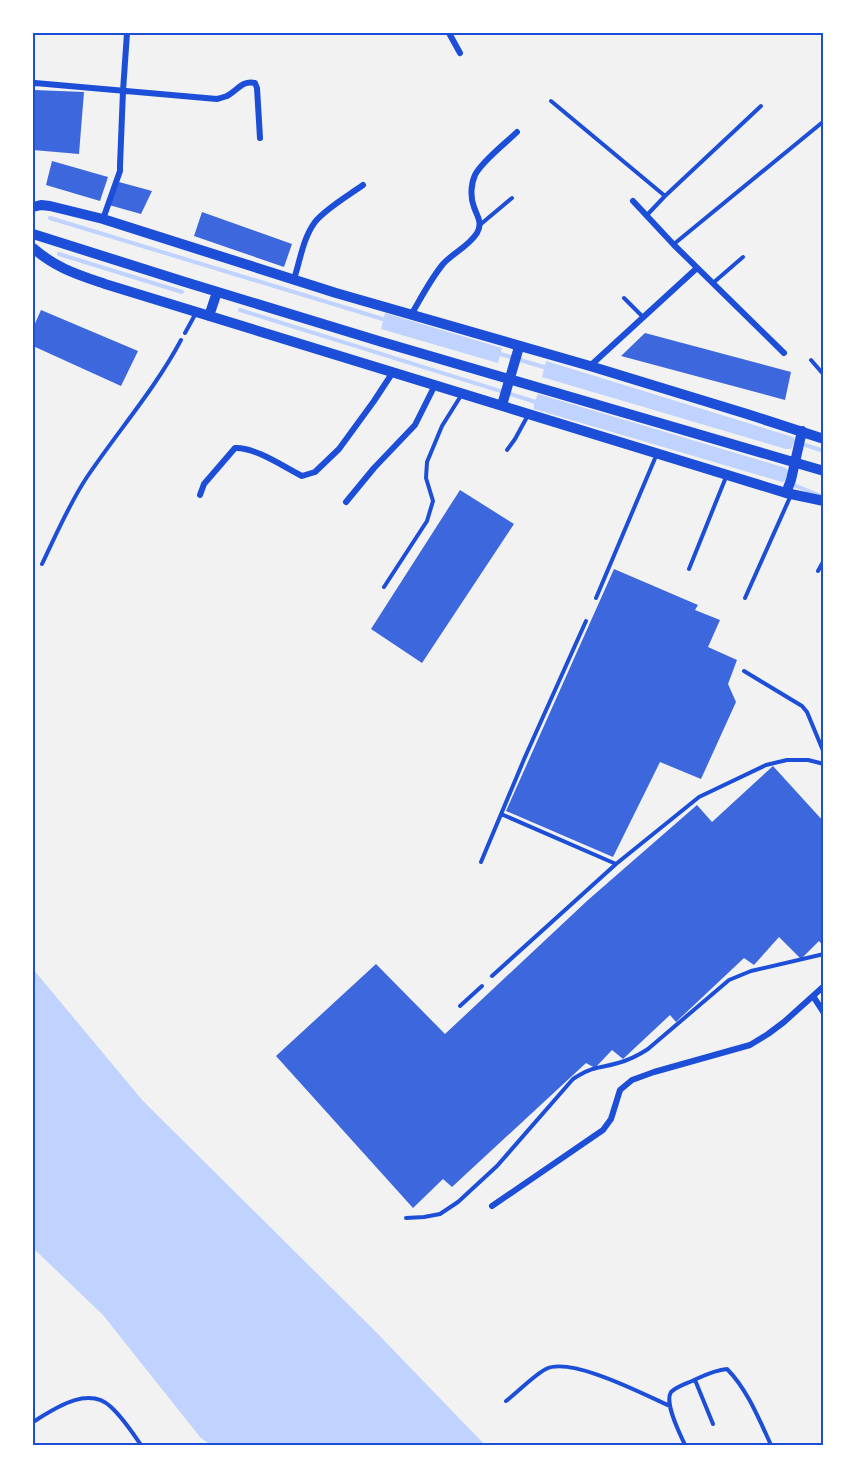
<svg xmlns="http://www.w3.org/2000/svg" width="857" height="1478" font-family="'PT Serif',serif">
	<style>
		.water { fill: #bfd3fe }
		.lines { fill: none; stroke-linecap: round; stroke-linejoin: round }
		.stream { stroke: #bfd3fe; stroke-width: 4 }
		.building { fill: #3d67dc }
		.service { stroke: #1d4ed8; stroke-width: 4 }
		.minor { stroke: #1d4ed8; stroke-width: 6 }
		.secondary { stroke: #1d4ed8; stroke-width: 10 }
		.neatline { fill: none; stroke: #1d4ed8; stroke-width: 2 }
	</style>
	<rect width="100%" height="100%" fill="#f2f2f2"/>
	<path class="water" d="M385,313L502,348L498,363L381,329Z
		M546,361L793,437L795,440L791,449H786L542,377Z
		M538,394L786,468L789,472L787,480L782,482L534,409V403Z
		M33,969L143,1101L374,1330L485,1445H210L200,1437L103,1315L33,1248Z"/>
	<g class="lines">
		<path class="stream" d="M50,218L386,320
			M59,254L182,292
			M240,310L539,403
			M497,353L547,368
			M802,444L824,451
			M791,484L821,496"/>
	</g>
	<path class="building" d="M34,90L84,92L79,154L33,150Z
		M52,161L108,177L100,201L46,185Z
		M119,182L152,191L141,214L109,205Z
		M202,212L292,244L284,267L194,236Z
		M41,310L138,351L121,386L33,346V328Z
		M645,333L791,372L785,400L621,356Z
		M460,490L514,524L422,663L371,629Z
		M614,569L698,605L695,610L720,620L708,647L737,660L728,684L736,702L701,779L660,762L613,857L506,811Z
		M773,766L824,822V947L819,941L801,959L779,937L754,965L744,958L676,1022L670,1015L623,1059L612,1050L595,1068L586,1063L452,1187L443,1179L413,1208L276,1056L376,964L445,1034L588,900L697,805L712,822Z"/>
	<g class="lines">
		<path class="service" d="M551,101L665,196
			M647,215L665,196L761,106
			M481,224L512,198
			M674,244L824,121
			M713,283L743,257
			M624,298L643,317
			M185,333L196,313
			M811,360L824,375
			M507,450L515,439L527,417
			M42,564C56,535 69,504 87,477C118,431 155,389 181,340
			M689,569L726,477
			M818,571L824,560
			M384,587L427,521L433,501L426,478L427,462L442,426L462,394
			M596,598L656,456
			M745,598L791,495
			M744,671L802,706L807,712L824,753
			M481,862L525,757L586,621
			M616,864L699,797L766,765L787,760H808L824,764
			M492,976L616,864L501,814
			M460,1006L482,986
			M406,1218L424,1217L440,1214L458,1202L497,1166L573,1079C592,1066 598,1069 618,1063C629,1060 639,1055 648,1049L729,980L751,971L824,954
			M695,1380L713,1424
			M506,1401C518,1392 534,1375 546,1369C571,1356 645,1395 670,1406
			M33,1422C54,1409 88,1385 111,1407C123,1418 132,1432 141,1445
			M685,1445C680,1434 664,1403 671,1392C676,1387 685,1384 692,1381C703,1376 714,1370 727,1369C747,1389 759,1419 771,1445"/>
		<path class="minor" d="M449,33L460,53
			M33,84L35,83L217,99C221,98 224,97 227,96C238,90 242,80 255,83L257,88L260,138
			M633,201L674,245L784,353
			M103,219L120,171V165L123,91L127,33
			M294,279C300,261 303,238 315,222C325,209 349,195 363,185
			M411,315C421,298 430,280 443,264C453,253 469,246 477,233C483,223 477,216 474,207C470,197 471,184 475,175C482,161 506,143 517,132
			M590,366L697,268
			M200,495L204,484L235,448C255,447 284,467 302,476L315,472L339,449L374,401L393,372
			M346,502L374,468L415,425L435,385
			M813,996L824,1013
			M492,1206L603,1130L611,1119L620,1090L632,1080L654,1072L750,1045L768,1034L784,1022L824,986"/>
		<path class="secondary" d="M33,207L41,205L50,206L103,219L336,293L590,366L747,414L824,439
			M33,234L185,282L382,342L824,471
			M33,248C56,268 76,274 105,284L786,493L824,501
			M209,316L217,292
			M502,405L519,347
			M786,493L791,480L802,431"/>
	</g>
	<rect width="857" height="1478" fill="none" stroke="#ffffff" stroke-width="69"/>
	<rect x="34" y="34" width="788" height="1410" class="neatline"/>
</svg>
